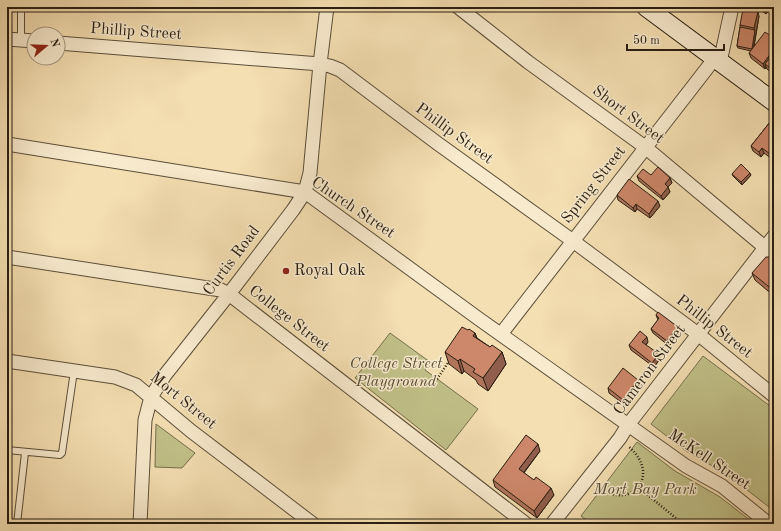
<svg xmlns="http://www.w3.org/2000/svg" width="781" height="531" font-family="'Old Standard TT',serif">
	<style>
		.green { fill: #c1c088; stroke: #756f4c }
		.lines { fill: none; stroke-linecap: round; stroke-linejoin: round }
		.lane-casing { stroke: #5c4e39; stroke-width: 8 }
		.street-casing { stroke: #5c4e39; stroke-width: 15 }
		.secondary-casing { stroke: #291e11; stroke-width: 20 }
		.path { stroke: #291e11; stroke-width: 2.5; stroke-dasharray: 1 2; stroke-linecap: butt }
		.lane { stroke: #f8eacd; stroke-width: 6 }
		.street { stroke: #f8eacd; stroke-width: 13 }
		.secondary { stroke: #f8eacd; stroke-width: 18 }
		.wall { fill: #b0745b; stroke: #291e11 }
		.shaded-wall { fill: #905e4a; stroke: #291e11 }
		.building { fill: #cd876a; stroke: #291e11 }
		.poi-dot { fill: #8f2418; stroke: #f8eacd; stroke-width: 1.5 }
		.labels { text-anchor: middle; dominant-baseline: central; stroke-width: 3; stroke-linejoin: round; paint-order: stroke }
		.street-label { font-size: 16px; fill: #291e11; stroke: #f8eacd }
		.poi-label { font-size: 16px; fill: #291e11; stroke: #f8eacd; text-anchor: start }
		.park-label { font-size: 16px; font-style: italic; fill: #574f35; stroke: #f8eacd }
	</style>
	<rect width="100%" height="100%" fill="#f4dfb2"/>
	<filter id="stains"><feTurbulence type="fractalNoise" baseFrequency=".005" numOctaves="4"/><feColorMatrix values="0 0 0 0 .2 0 0 0 0 .09 0 0 0 0 .02 0 0 0 .5 -.17"/></filter>
	<radialGradient id="worn" r=".72"><stop offset=".6" stop-color="#630" stop-opacity="0"/><stop offset="1" stop-color="#630" stop-opacity=".3"/></radialGradient>
	<path class="green" d="M390,333L430,362L425,370L478,409L446,450L355,378Z
		M703,356L774,409V511L737,482L716,468L686,451L651,424Z
		M156,424L195,453L182,468L155,467Z
		M637,442L675,471L720,497L755,524H592L581,516Z"/>
	<g class="lines">
		<defs>
			<path id="lane" d="M21,7V40
				M7,450L60,455L62,453L74,371
				M17,524L25,453"/>
			<path id="street" d="M458,7L528,62L645,147L774,255
				M7,39L34,41
				M58,43L320,64L330,66L340,70L437,143L573,241L698,334L774,396
				M720,62L732,7
				M7,144L305,192L479,319L686,466L722,486L769,524
				M7,257L221,290L229,294L526,524
				M501,334L715,58
				M7,361L115,377L136,385L191,431L313,524
				M140,524L145,420L151,397L165,375L229,294L293,210L305,192L310,173L320,64L327,7
				M552,524L620,438L628,425L774,236"/>
			<path id="secondary" d="M646,7L774,102"/>
		</defs>
		<use href="#lane" class="lane-casing"/>
		<use href="#street" class="street-casing"/>
		<use href="#secondary" class="secondary-casing"/>
		<path class="path" d="M437,379L450,360
			M597,486C631,513 662,475 629,447
			M638,487L683,524"/>
		<use href="#lane" class="lane"/>
		<use href="#street" class="street"/>
		<use href="#secondary" class="secondary"/>
	</g>
	<path class="wall" d="M757,7H771L766,14Z
		M759,16L754,47L774,38V75L767,69L766,67L765,69L751,58L749,53L751,51L738,48L737,46L740,27V25Z
		M774,117V156L772,159L764,153L761,157L753,151L751,146Z
		M732,174L751,175L742,185L733,176Z
		M651,175L670,178L672,183L668,187L670,192L663,200L639,181L637,176Z
		M617,195L660,206L650,218L637,209L635,212L618,200Z
		M774,260V296L755,280L752,273Z
		M656,315L680,332L669,346L653,333L651,329L658,320Z
		M475,333L477,338L490,347L502,352L506,364L488,391L478,384L476,380L464,371L462,374L449,364L445,352Z
		M648,342L646,345L660,359L654,367L631,350L629,345Z
		M640,385L625,405L609,393L608,388Z
		M540,451L524,473L554,495L537,518L495,487L493,480Z"/>
	<path class="shaded-wall" d="M766,7H771L766,14L764,9Z
		M758,11L759,16L753,51L752,49L755,30L754,28Z
		M774,49V57L765,64L766,67L765,69L763,64Z
		M762,148L764,153L761,157L759,152Z
		M773,149L774,156L772,159L770,154Z
		M750,173L751,175L742,185L741,182Z
		M670,178L672,183L668,187L670,192L663,200L661,196L665,184Z
		M658,201L660,206L650,218L649,214Z
		M636,204L637,209L635,212L633,208Z
		M678,327L680,332L669,346L667,341Z
		M475,333L479,346L473,336Z
		M647,337L648,342L644,347L642,342Z
		M502,352L506,364L488,391L483,378Z
		M659,354L660,359L654,367L652,363Z
		M460,359L464,371L462,374L458,361Z
		M638,380L640,385L625,405L623,400Z
		M538,444L540,451L521,476L519,469Z
		M551,488L554,495L537,518L534,511Z"/>
	<path class="building" d="M743,9L758,11L754,28L740,25Z
		M740,27L755,30L752,49L737,46Z
		M765,32L774,38V49L763,64L749,53Z
		M774,52V71L765,64Z
		M774,117V150L773,149L770,154L762,148L759,152L751,146Z
		M741,164L750,173L741,182L732,174Z
		M658,167L670,178L665,184L668,187L661,196L637,176L643,169L651,175Z
		M629,179L658,201L649,214L636,204L633,208L617,195Z
		M766,257H770L774,260V291L752,273Z
		M658,312L678,327L667,341L651,329L659,318L656,315Z
		M462,327L468,330L469,329L475,333L473,336L490,347L492,345L502,352L483,378L473,372L475,369L460,359L458,361L445,352Z
		M640,331L647,337L642,342L659,354L652,363L629,345Z
		M623,368L638,380L623,400L608,388Z
		M526,435L538,444L519,469L534,480L536,477L551,488L534,511L493,480Z"/>
	<circle class="poi-dot" cx="286" cy="271" r="4"/>
	<g class="labels">
		<g class="street-label">
			<text transform="translate(136 32) rotate(4)">Phillip Street</text>
			<text transform="translate(628 115) rotate(37)">Short Street</text>
			<text transform="translate(454 134) rotate(36)">Phillip Street</text>
			<text transform="translate(594 185) rotate(-52)">Spring Street</text>
			<text transform="translate(353 208) rotate(34)">Church Street</text>
			<text transform="translate(232 261) rotate(-53)">Curtis Road</text>
			<text transform="translate(289 319) rotate(38)">College Street</text>
			<text transform="translate(714 327) rotate(38)">Phillip Street</text>
			<text transform="translate(650 370) rotate(-53)">Cameron Street</text>
			<text transform="translate(183 401) rotate(39)">Mort Street</text>
			<text transform="translate(709 460) rotate(34)">McKell Street</text>
		</g>
		<g class="poi-label">
			<text x="294" y="271">Royal Oak</text>
		</g>
		<g class="park-label">
			<text x="396" y="364">College Street<tspan x="396" dy="18">Playground</tspan></text>
			<text x="645" y="490">Mort Bay Park</text>
		</g>
	</g>
	<rect width="781" height="531" fill="none" stroke="#f4dfb2" stroke-width="24"/>
	<rect x="8" y="8" width="765" height="515" fill="none" stroke="#291e11" stroke-width="2"/>
	<rect x="12" y="12" width="757" height="507" fill="none" stroke="#291e11"/>
	<g transform="translate(46 46) rotate(71)"><circle r="19" fill="#f8eacd" stroke="#a59882"/>
	<path d="M0-3L7 15L0 10L-7 15Z" fill="#8f2418"/>
	<text y="-6" font-size="11" font-weight="bold" text-anchor="middle" fill="#291e11">N</text>
	</g>
	<path d="M627 44v6h97v-6" fill="none" stroke="#291e11" stroke-width="2"/>
	<text x="633" y="44" font-size="12" fill="#291e11" stroke="#f8eacd" stroke-width="3" paint-order="stroke">50 m</text>
	<rect width="100%" height="100%" filter="url(#stains)"/>
	<rect width="100%" height="100%" fill="url(#worn)"/>
</svg>
